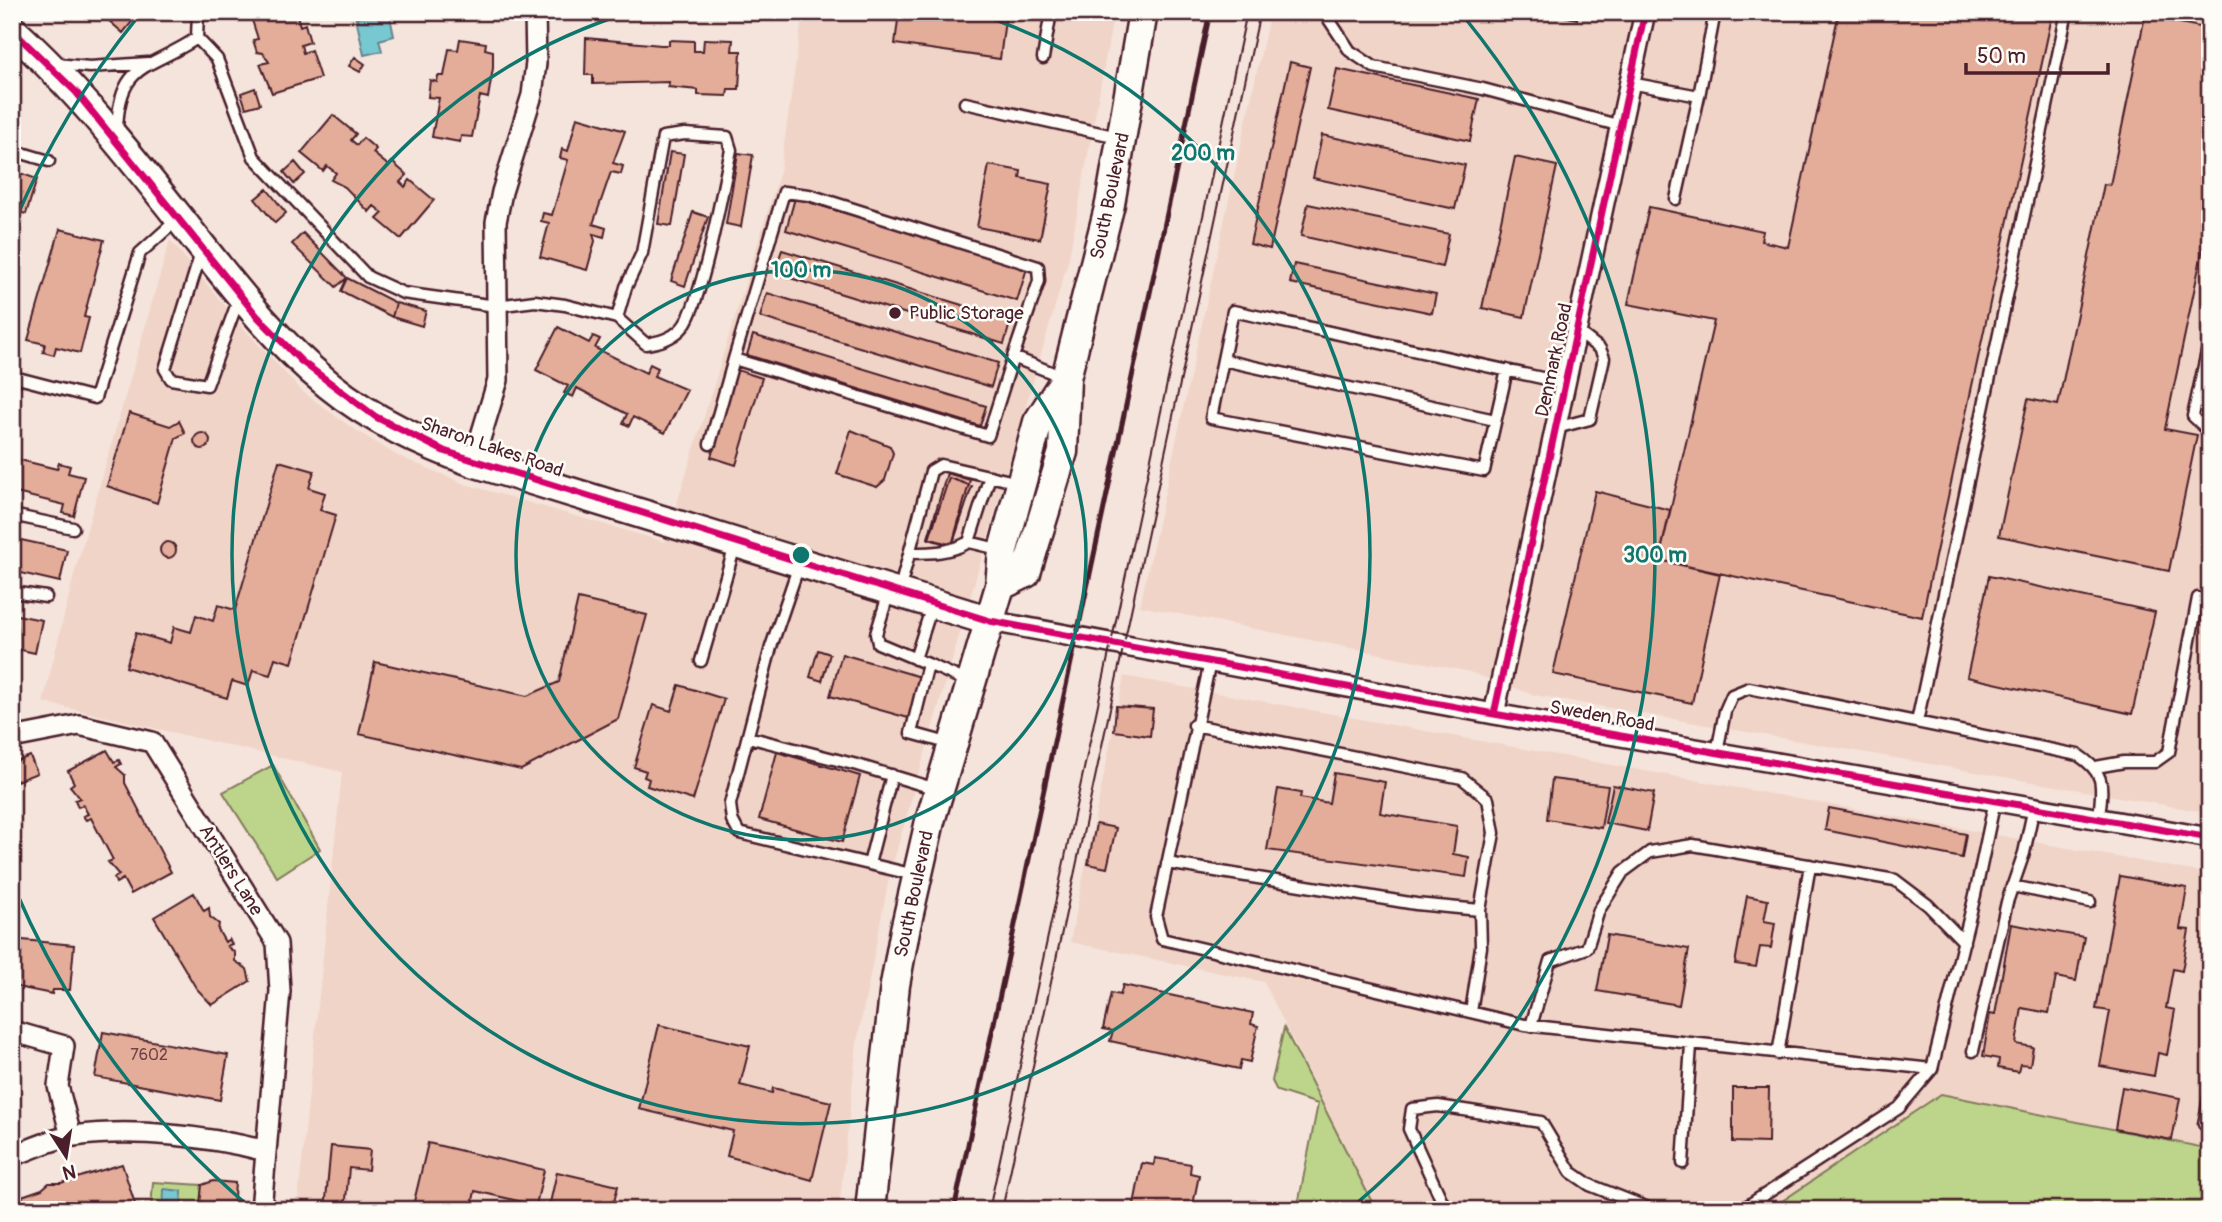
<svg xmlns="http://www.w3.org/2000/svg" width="2222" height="1222" font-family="Pangolin,sans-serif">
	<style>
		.built { fill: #f0d4c7 }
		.green { fill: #bcd58b; stroke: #837a5b; stroke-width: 2 }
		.water { fill: #77c8d1; stroke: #65848f; stroke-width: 2 }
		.building { fill: #e3ad99; stroke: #4a1f2b; stroke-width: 2 }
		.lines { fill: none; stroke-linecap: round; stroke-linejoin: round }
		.lane-casing { stroke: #4a1f2b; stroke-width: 15 }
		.street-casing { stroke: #4a1f2b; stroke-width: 24 }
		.secondary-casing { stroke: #4a1f2b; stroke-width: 33 }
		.lane { stroke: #fdfcf7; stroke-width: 10 }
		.street { stroke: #fdfcf7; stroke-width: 19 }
		.secondary { stroke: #fdfcf7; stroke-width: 28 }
		.tram { stroke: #4a1f2b; stroke-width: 2 }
		.rail { stroke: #4a1f2b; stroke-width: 5 }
		.cycleway-casing { stroke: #fdfcf7; stroke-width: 11 }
		.cycleway { stroke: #d6006c; stroke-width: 7 }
		.ring { fill: none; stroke: #0f766e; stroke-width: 3.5 }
		.poi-dot { fill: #4a1f2b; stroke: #fdfcf7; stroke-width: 2.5 }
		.labels { text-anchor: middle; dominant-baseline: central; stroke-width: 5; stroke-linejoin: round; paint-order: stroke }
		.number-label { font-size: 16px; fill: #704246 }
		.street-label { font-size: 19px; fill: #4a1f2b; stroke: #fdfcf7 }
		.poi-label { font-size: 19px; fill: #4a1f2b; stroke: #fdfcf7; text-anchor: start }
		.centre { fill: #0f766e; stroke: #fdfcf7; stroke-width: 3.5 }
		.ring-label { font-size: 21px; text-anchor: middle; font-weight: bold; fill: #0f766e; stroke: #fdfcf7; stroke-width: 5; stroke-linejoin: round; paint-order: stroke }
	</style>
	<rect width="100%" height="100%" fill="#f5e4db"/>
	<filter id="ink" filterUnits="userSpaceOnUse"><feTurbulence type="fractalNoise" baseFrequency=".0143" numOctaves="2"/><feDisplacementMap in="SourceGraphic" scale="14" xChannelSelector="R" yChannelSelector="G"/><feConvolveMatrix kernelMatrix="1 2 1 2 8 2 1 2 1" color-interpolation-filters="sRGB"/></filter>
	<g filter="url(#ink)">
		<path class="built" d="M803,12H1114L1069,258L890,873L857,1042L839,1210H297L342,772L43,702L74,575L170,240L246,331L302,391L349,426L396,455L465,484L665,542L780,172Z
			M1270,12H2210V813L1535,695L1466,671L1140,606Z
			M1124,676L2210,874V1149L1941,1094L1769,1210H1376L1264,982L1070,942Z"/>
		<path class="green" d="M273,765L320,849L277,877L223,792Z
			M1284,1028L1376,1210H1293L1299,1200L1318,1104L1277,1091L1272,1081Z
			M1941,1094L2210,1149V1210H1769Z
			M153,1182L202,1185L200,1205L206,1206V1210H151Z"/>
		<path class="water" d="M369,12H389L394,36L379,40L382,51L364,55L356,18L370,15Z
			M164,1189L182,1191L181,1210H163Z"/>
		<path class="building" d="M99,12H140L123,33Z
			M244,12H296L300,26L305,24L310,42L301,45L303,53L311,50L320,78L272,93L260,64L269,62L263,53L257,52L253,40L258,39L252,20H246Z
			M899,12H1006L1000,59L895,44Z
			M1546,12H1597L1595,18L1578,14L1577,19Z
			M1839,12H2053L1922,617L1659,560L1714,321L1628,304L1649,207L1763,231L1761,241L1788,247Z
			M2145,16L2210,29V215L2165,429L2197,435L2169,571L1999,536L2028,399L2058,405L2104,184L2110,185Z
			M586,38L661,45H669V40L694,41V51H703L704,39L733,40L732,51H741L739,89H728L727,96L698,95V90L668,87L669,82L593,84V75H585Z
			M460,39L486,43L485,49L493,51V68L488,98L480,96L472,137L461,136L460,142L432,137L439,98L428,97L430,80L437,82L438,76H444L449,49L458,50Z
			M355,57L365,64L360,72L349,66Z
			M1290,62L1310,67L1270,249L1250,244Z
			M1337,69L1479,99L1470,141L1328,110Z
			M255,88L260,104L246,108L241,93Z
			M333,115L356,134L351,140L357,145L363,138L376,149L373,153L389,166L392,162L407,175L400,182L405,187L410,180L434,200L401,239L377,219L383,213L374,206L369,212L345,187L331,180L336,173L327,166L323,171L301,153Z
			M577,117L625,131L613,163L623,166L621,174L611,172L593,224L606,228L604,237L593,234L595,241L587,270L540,257L549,223L541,221L543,213L552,215L568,160L560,158L562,149L568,151Z
			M1322,135L1465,165L1455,209L1313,178Z
			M670,152L684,154L672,226L658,224Z
			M738,153L753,155L741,227L726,224Z
			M1515,157L1557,166L1524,317L1482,308Z
			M295,162L305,174L294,184L284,172Z
			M989,165L1021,171L1020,178L1051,184L1040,239L977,227Z
			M17,172L37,179L26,214L12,210V177L15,178Z
			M267,189L286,213L275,223L255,199Z
			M795,198L1027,268L1017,301L786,230Z
			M1308,204L1449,234L1442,267L1301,236Z
			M693,212L708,217L685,286L671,281Z
			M60,229L104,240L84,317L89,318L80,353L56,347L54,355L43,352L45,344L28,340Z
			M303,233L347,278L336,287L292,244Z
			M12,239L18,241L12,260Z
			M782,250L1011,320L1004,344L774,273Z
			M1294,264L1436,294L1432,313L1290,283Z
			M347,278L396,303L392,317L341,291Z
			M767,293L998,363L991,387L760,317Z
			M396,303L426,311L422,326L392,317Z
			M558,327L589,343L593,336L600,339L595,348L646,373L650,364L658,368L654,376L687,390L665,433L633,417L629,426L623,423L627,414L577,388L573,397L564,393L568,386L536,370Z
			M753,335L986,406L980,426L747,355Z
			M737,370L762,378L736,465L711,457Z
			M129,413L170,426L179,421L185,433L176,438L157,503L107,486Z
			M851,430L890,446L893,453L885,480L877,487L837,474Z
			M194 441a8 8 0 1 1 16 0a8 8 0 1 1-16 0Z
			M12,458L57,469L59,463L70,466L68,473L84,477L74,516L63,513L65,505L12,492Z
			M279,461L314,471L309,488L325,493L320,510L336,515L292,663L275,658L270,675L253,670L248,686L232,681L227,698L126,667L136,633L170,643L174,627L191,632L196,615L213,621L218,605L235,610Z
			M947,473L970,480L952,545L928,538Z
			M949,478L972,486L952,546L929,539Z
			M1595,491L1670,510L1659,560L1720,574L1692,703L1553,674Z
			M12,538L67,550L60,582L12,571Z
			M160 550a8 8 0 1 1 16 0a8 8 0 1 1-16 0Z
			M1989,576L2155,612L2132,714L1967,677Z
			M578,599L647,615L618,719L521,770L359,734L375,662L527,696L559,682Z
			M12,614L42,620L35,653L17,649V653L12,652Z
			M818,650L830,654L822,681L810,677Z
			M842,654L924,678L912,719L830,696Z
			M679,685L724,699L693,800L647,786L649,779L644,777L646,771L634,767L653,705L671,711Z
			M1116,706L1153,709L1150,736L1114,731Z
			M107,750L114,762L119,760L121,764L116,767L125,775V783L171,872L131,894L123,879L116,883L114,878L119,875L108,862L113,860L91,818L86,820L83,816L88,814L83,805L78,807L75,800L80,798L70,786L74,783L68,771Z
			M777,752L860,776L842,842L759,819Z
			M30,756L37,773L12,783V763Z
			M1334,773L1385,782L1380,813L1457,826L1453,854L1469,857L1466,877L1267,850L1278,789L1301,793L1300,798L1329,803Z
			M1552,779L1608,786L1601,828L1547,819Z
			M1613,785L1654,793L1647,831L1605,823Z
			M1829,808L1966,834L1962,858L1825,830Z
			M1096,824L1116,828L1107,868L1088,864Z
			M2120,876L2187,888L2180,929L2189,930L2182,971L2173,969L2166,1008L2175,1010L2167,1055L2158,1053L2154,1076L2100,1066L2110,1011L2096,1009Z
			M194,893L204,911L209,908L210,917L219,924L218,930L225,942L229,939L232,944L227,946L235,953V961L247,969L250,981L212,1005L196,988L154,917Z
			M1747,896L1768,900L1764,921L1775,923L1771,948L1760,947L1756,967L1735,964Z
			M2011,924L2084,937L2076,981L2056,977L2049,1013L2022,1008L2016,1044L2033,1047L2030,1065L2020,1064L2018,1072L1998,1068L1999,1059L1983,1056L1990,1014L1995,1015Z
			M1607,935L1689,949L1679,1005L1597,991Z
			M12,939L74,945L70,990H53L52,994L12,986Z
			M1123,985L1253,1013L1251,1024L1258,1026L1250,1062L1241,1060L1239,1069L1110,1041L1113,1031L1103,1029L1111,993L1120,995Z
			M659,1025L750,1046L740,1085L772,1093L773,1088L831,1102L812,1180L727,1156L733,1131L639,1109Z
			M103,1032L228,1055L220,1100L95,1077Z
			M2122,1087L2180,1098L2172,1140L2115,1129Z
			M1733,1088H1769L1768,1143L1733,1142Z
			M428,1143L544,1170L536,1205L475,1191L471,1210H412Z
			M331,1146L370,1150L368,1170L349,1168L345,1210H325Z
			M1155,1158L1191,1164L1190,1173L1199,1175L1192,1210H1133L1142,1163L1154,1165Z
			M122,1164L136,1207L128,1210H26L22,1196L42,1189L49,1183H61Z
			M557,1172L618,1186L612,1210H577L550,1203Z
			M213,1181L235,1183L233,1210H206V1206L200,1205L202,1185Z"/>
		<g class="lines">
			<defs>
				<path id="lane" d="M198,12L197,38L217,59L254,157L368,277L403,293L496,306L535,301L565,305L617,318L646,344C659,342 671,339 681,329C702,308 723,185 731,150L727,137L685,134L663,137L642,253L626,287L617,318
					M1324,12L1350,51L1374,67L1483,89L1621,126
					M1043,58L1051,12
					M55,64L90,67L148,63
					M1630,83L1699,96L1715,12
					M965,103L1118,137
					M117,130C119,61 149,70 197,38
					M12,150L49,161
					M1676,199L1699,96
					M201,253L165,369L171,379L207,385L239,298
					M2210,338L2193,416L2210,432
					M1013,357L1039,281L1038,267L809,195L784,192L734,359L988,436L1013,357L1063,377
					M1223,360L1495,420
					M1507,370L1484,471L1211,418L1233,311L1565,383
					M14,377L95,398L140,253L179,218
					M1556,428L1590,419L1604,358L1600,349L1577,331
					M710,444L734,359
					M12,515L73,528
					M969,542L1002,550
					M910,553C932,553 949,553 969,542L990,476
					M799,565L771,647L730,804L732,820L739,833L915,875
					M12,592L46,597
					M889,592L876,634L878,643L928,664L911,733L951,744
					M899,592L931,471L941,465L1019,483
					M915,659L932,606
					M701,661L735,546
					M1210,662L1156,917L1162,939L1525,1025L1932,1069
					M928,664L969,682
					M1917,722L2067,12
					M748,737L857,765L936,789
					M1717,752L1725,711L1732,695L1749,688L2078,755C2107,774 2102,786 2099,818
					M2096,767L2124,762H2155L2169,752L2198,598
					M1167,863L1416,904L1480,910L1494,833L1488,799L1462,778L1194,725
					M869,864L892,775
					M2012,886L2090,902
					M1471,1012L1481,947L1480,910
					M1531,1026L1550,961L1587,948L1599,910L1623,872L1650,852L1693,845L1895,880L1928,905L1964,942
					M1973,1051L2007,902L2024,853L2034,807
					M1778,1054L1810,865
					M2210,1094L2204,1124L2210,1126
					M1683,1163L1691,1045
					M1446,1210L1409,1129L1412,1109L1438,1106L1541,1122L1571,1172L1590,1185L1653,1210
					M1741,1210L1899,1108L1932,1069L1975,895L1995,800"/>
				<path id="street" d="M473,462L498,380L496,222L502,192L532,95L536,63L535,12
					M990,621L1494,714L2210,838
					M1494,714L1645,12
					M12,738L79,725L152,742L277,943L280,991L261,1210
					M12,1031L64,1046L58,1086L71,1136
					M12,1156C32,1149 53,1138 74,1136C134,1128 207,1136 266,1151"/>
				<path id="secondary" d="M12,30C80,91 135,162 191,233C234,287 275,341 329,385C372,420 422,443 473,462L990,621
					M1000,586L1026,573L1063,452L1066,378L1110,204L1143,12
					M870,1210L895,985L905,930L930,821L1000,586L1003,550L1038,422L1066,378"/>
			</defs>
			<use href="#lane" class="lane-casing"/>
			<use href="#street" class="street-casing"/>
			<use href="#secondary" class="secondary-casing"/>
			<use href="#lane" class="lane"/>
			<use href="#street" class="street"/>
			<use href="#secondary" class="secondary"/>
			<path class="tram" d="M989,1210L1247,12
				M1002,1210L1260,12"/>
			<path class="rail" d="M954,1210L1210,12"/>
			<defs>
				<path id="cycleway" d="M12,30L76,92L257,316L301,361L376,417L444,451L990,621L1494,714L2210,838
					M1494,714L1645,12"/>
			</defs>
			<use href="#cycleway" class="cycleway-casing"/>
			<use href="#cycleway" class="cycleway"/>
		</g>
	</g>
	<g class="ring">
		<circle cx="801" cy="555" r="285"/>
		<path d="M972 12A569 569 0 1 1 630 12"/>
		<path d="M252 1209A854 854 0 0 1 15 889M15 221A854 854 0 0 1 137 18M1465 18A854 854 0 0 1 1350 1209"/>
	</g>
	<circle class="poi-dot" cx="895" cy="313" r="7"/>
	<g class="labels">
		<g class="number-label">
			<text x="149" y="1055">7602</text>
		</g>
		<g class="street-label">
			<text transform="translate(1110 196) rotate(-78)">South Boulevard</text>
			<text transform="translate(1554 360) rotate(-78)">Denmark Road</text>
			<text transform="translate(492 447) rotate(19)">Sharon Lakes Road</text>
			<text transform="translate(1602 716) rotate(10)">Sweden Road</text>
			<text transform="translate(231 870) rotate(58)">Antlers Lane</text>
			<text transform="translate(914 894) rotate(-78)">South Boulevard</text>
		</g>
		<g class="poi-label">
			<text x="909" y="313">Public Storage</text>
		</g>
	</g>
	<circle cx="801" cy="555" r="10" class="centre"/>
	<g class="ring-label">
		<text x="1203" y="160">200 m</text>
		<text x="801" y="277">100 m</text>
		<text x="1655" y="562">300 m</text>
	</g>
	<rect width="2222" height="1222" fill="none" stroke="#fdfcf7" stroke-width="42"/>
	<rect x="21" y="21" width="2180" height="1180" fill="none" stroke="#4a1f2b" stroke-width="2.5" filter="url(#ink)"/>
	<g transform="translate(66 1156) rotate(168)" stroke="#fdfcf7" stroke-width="5" paint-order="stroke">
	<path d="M0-5L12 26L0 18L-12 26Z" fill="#4a1f2b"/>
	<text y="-10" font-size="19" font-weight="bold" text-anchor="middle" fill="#4a1f2b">N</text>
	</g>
	<path d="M1966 63v10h142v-10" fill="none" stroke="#4a1f2b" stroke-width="3.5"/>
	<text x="1977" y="63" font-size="21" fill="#4a1f2b" stroke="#fdfcf7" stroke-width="5" paint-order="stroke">50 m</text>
</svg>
